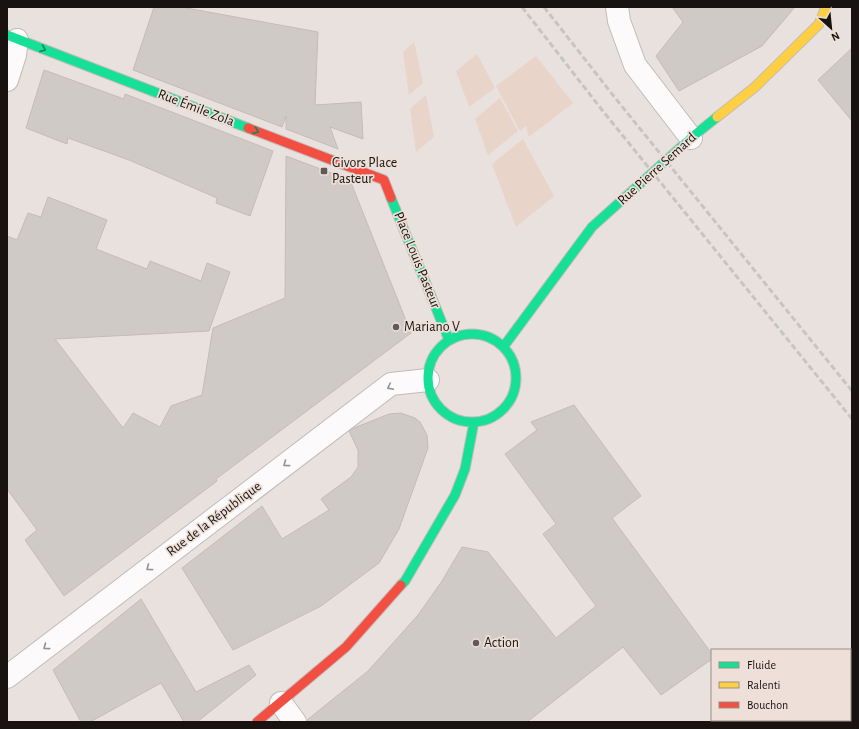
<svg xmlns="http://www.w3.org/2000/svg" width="859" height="729" font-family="'Alegreya Sans',sans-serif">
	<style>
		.green { fill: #e8d4c9 }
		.building { fill: #d0cac7; stroke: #c2bdb9 }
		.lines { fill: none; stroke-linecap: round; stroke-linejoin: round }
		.street-casing { stroke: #c2bcb9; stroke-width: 24 }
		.fast-casing { stroke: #c2bcb9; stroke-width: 11 }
		.slow-casing { stroke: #c2bcb9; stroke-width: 11 }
		.jam-casing { stroke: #c2bcb9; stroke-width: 11 }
		.street { stroke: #fcfafa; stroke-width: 22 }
		.fast { stroke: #16e098; stroke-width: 9 }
		.slow { stroke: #ffcf43; stroke-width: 9 }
		.jam { stroke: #f24e42; stroke-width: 9 }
		.rail { stroke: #c7c5c4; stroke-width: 3; stroke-dasharray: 6 3; stroke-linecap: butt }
		.oneway { stroke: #17845b }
		.oneway2 { stroke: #959291 }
		.poi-dot { fill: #615b58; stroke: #eee0d8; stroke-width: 1.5 }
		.labels { text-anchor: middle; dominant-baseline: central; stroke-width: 3.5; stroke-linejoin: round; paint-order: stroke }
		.street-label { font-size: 14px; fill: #181310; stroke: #eee0d8 }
		.poi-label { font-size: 14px; fill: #181310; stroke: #eee0d8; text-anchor: start }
	</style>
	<rect width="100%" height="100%" fill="#e9e1dd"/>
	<path class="green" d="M414,42L423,83L409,95L403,52Z
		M477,54L495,88L469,107L456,71Z
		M536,56L573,103L529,137L526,126L520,131L496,86Z
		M426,95L434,137L416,152L410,109Z
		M500,98L518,131L488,155L475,119Z
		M523,139L554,196L516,227L492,164Z"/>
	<path class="building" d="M154,7H181L318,32L315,105L361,102L363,139L330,127L338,149L286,129V116L282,127L133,70Z
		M672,7H795L762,46L679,91L656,56L683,22Z
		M852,48V121L818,80Z
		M44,70L124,99L125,94L273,151L250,216L216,203L217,198L129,160L68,138L67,144L26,128Z
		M286,156L350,180L411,333L216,479L217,481L64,596L25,540L37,530L7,489V236L17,240L28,213L41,217L48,197L107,220L96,249L147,269L150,261L201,281L207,263L230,272L209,331L55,339L123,428L133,413L160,427L171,406L202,395L213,328L285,298Z
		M574,405L641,496L612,518L712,654V659L661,695L623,647L527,722H307V720L368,671L418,615L442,581L462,547L488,552L556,638L596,606L543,534L556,524L505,454L537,430L531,422Z
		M401,413L415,418L420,422L427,435L428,448L399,529L379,563L321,606L233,650L182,568L262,506L282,539L329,510L321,499L351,477L358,467V450L349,431L354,428L389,414Z
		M141,599L196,692L249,665L256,675L197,722H184L161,683L90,722H81L53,670Z"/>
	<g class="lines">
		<defs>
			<path id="street" d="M617,7L619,21L635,65L691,138
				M7,80L15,55L17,40
				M7,677L391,384L428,380
				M281,703L295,722"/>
			<path id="fast" d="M7,35L248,128
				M391,198L449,340
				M428 378a44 44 0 1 1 88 0a44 44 0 1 1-88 0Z
				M504,346L592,227L691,138L717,117
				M401,585L405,581L455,495L465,469L474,422"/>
			<path id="slow" d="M717,117L755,87L819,24L826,7"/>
			<path id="jam" d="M248,128L384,180L391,198
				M257,722L346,647L401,585"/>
		</defs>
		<use href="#street" class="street-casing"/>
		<use href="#fast" class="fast-casing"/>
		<use href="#slow" class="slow-casing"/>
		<use href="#jam" class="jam-casing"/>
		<use href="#street" class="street"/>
		<use href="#fast" class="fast"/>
		<use href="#slow" class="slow"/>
		<use href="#jam" class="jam"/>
		<path class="rail" d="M522,7L602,110L852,419
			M544,7L616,99L852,391
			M850,708L852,701
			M846,722L847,720"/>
	</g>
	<defs><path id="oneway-chevron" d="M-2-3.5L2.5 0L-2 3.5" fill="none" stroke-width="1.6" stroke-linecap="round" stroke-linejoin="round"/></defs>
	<g class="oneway">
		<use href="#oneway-chevron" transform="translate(43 49) rotate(21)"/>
		<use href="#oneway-chevron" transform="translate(256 131) rotate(21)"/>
	</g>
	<g class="oneway2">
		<use href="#oneway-chevron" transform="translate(390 387) rotate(154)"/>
		<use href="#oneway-chevron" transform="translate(286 464) rotate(143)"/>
		<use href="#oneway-chevron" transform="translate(149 568) rotate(143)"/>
		<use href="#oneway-chevron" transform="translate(46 647) rotate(143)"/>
	</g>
	<g class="poi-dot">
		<rect x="320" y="167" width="8" height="8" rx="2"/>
		<circle cx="396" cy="327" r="4"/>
		<circle cx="476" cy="643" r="4"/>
	</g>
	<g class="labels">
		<g class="street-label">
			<text transform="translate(196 108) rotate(21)">Rue Émile Zola</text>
			<text transform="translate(657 169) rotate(-42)">Rue Pierre Semard</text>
			<text transform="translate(417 260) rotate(68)">Place Louis Pasteur</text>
			<text transform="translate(214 519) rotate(-37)">Rue de la République</text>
		</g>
		<g class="poi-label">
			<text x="332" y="163">Givors Place<tspan x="332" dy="16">Pasteur</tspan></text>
			<text x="404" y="327">Mariano V</text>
			<text x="484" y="643">Action</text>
		</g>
	</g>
	<rect width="859" height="729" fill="none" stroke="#181310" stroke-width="16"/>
	<rect x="711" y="649" width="140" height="72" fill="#eee0d8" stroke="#988e88"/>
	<rect x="719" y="662" width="20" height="6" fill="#16e098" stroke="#988e88"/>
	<text x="747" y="669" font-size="12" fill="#181310">Fluide</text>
	<rect x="719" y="682" width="20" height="6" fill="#ffcf43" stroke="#988e88"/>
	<text x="747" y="689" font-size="12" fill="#181310">Ralenti</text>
	<rect x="719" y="702" width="20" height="6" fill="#f24e42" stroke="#988e88"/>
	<text x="747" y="709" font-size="12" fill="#181310">Bouchon</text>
	<g transform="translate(831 28) rotate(153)" stroke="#eee0d8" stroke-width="3" paint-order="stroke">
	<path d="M0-3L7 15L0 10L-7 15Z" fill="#181310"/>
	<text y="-6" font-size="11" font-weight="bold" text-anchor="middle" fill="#181310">N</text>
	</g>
</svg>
